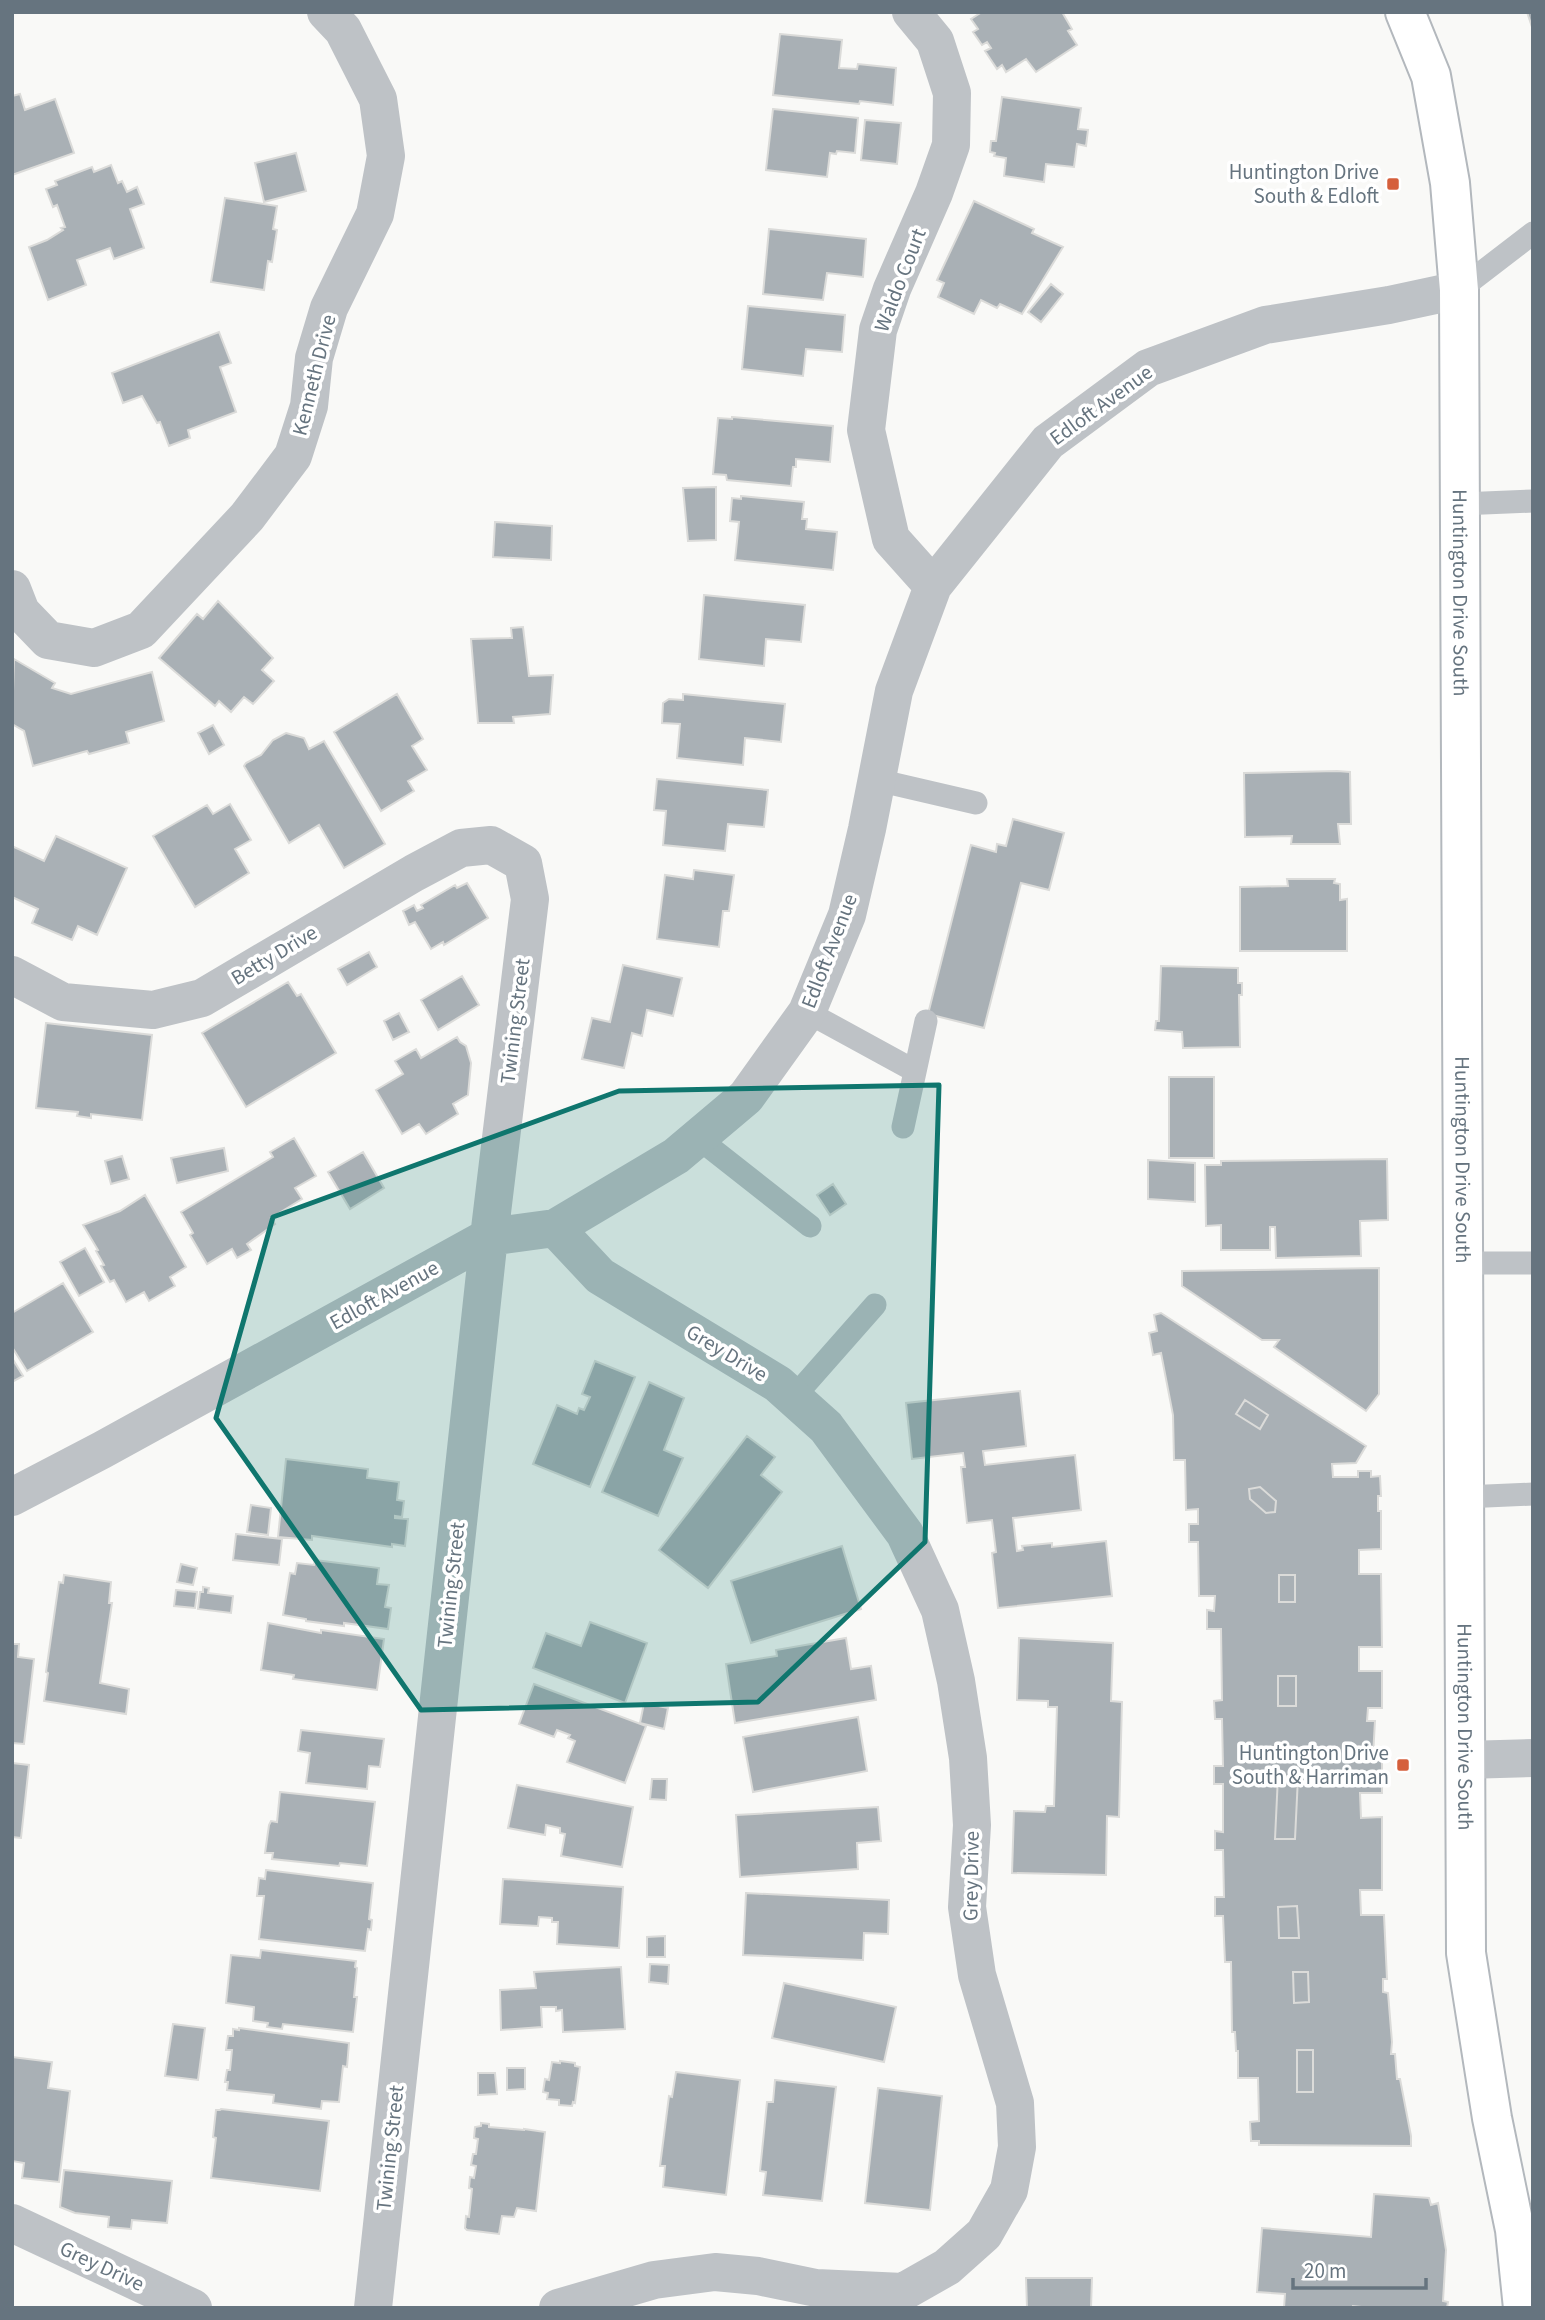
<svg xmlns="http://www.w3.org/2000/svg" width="1545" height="2320" font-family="'Source Sans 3',sans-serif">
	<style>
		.building { fill: #a9b0b5; stroke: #dbdbd9; stroke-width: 2; fill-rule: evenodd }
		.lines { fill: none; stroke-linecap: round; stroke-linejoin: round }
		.secondary-casing { stroke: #b3b8bd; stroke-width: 42 }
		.lane { stroke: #bec2c6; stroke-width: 23 }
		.street { stroke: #bec2c6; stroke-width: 38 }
		.secondary { stroke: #fff; stroke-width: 38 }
		.marked { fill: #0f766e; fill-opacity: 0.2; stroke: #0f766e; stroke-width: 5; stroke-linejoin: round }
		.poi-dot { fill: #d55f3b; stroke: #fff; stroke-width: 2.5 }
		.labels { text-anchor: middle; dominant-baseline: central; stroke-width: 7; stroke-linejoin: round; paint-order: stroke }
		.poi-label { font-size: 21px; fill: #66747f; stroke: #fff; text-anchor: end }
		.street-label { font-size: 21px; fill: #66747f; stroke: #fff }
	</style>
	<rect width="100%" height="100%" fill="#f9f9f7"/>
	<path class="building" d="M982,12H1062L1072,29L1068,31L1077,45L1036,72L1026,59L1006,72L1002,65L997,69L985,51L991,48L987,42L982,45L973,32L978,29L971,19Z
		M1527,12H1533V30Z
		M780,34L842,40L839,68L857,69L858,64L896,68L893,105L860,101L859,104L773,95Z
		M20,94L25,110L55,99L74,153L12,175V96Z
		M1002,97L1081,108L1078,129L1088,130L1086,146L1077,144L1074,167L1046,164L1044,182L1004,176L1006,158L994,156L995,153L990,152L991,141H996Z
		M773,109L858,118L855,153L837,151L836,154L830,153L827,177L766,170Z
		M865,120L901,123L897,164L861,160Z
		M296,153L306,191L264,202L255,163Z
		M111,165L118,183L122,181L127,192L137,187L144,204L130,209L144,248L114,259L110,248L77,260L86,285L48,300L29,247L47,240L63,230L61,228L65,227L57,205L53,207L46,189L57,185L55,181L92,167L94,172Z
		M225,198L277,206L273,229L277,230L272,262L268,261L264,290L211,282Z
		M974,201L1034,229L1032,233L1063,247L1022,314L1000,304L997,308L981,300L974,314L938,297L944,283L937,280Z
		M769,229L866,239L863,277L827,273L823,300L763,294Z
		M1051,284L1063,294L1041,322L1028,312Z
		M748,306L845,315L842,352L806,349L803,376L742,369Z
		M219,332L231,363L220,367L236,412L188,430L190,438L169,446L160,422L157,423L142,396L123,403L112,373Z
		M732,417L833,426L830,462L796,459V467H793L791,486L727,480L726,475L713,474L718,418L732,419Z
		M716,487V540L688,541L683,488Z
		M741,496L804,502L802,519H807L806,529L837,532L833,570L735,560L739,522L730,521L732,498L741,499Z
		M495,522L552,526L551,560L493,557Z
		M704,595L805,605L801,642L766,639L764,666L699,659Z
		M218,601L273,658L262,670L274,681L253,704L244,697L231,712L219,701L215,706L159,658L197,614L203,619Z
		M523,627L529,676L553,675L550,714L513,717L514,723H478L471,639L512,638L511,628Z
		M14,659L55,683L52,688L71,694L152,672L164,721L126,732L129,743L89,754L87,751L33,766L24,731L12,724Z
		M397,694L423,739L412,746L427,770L408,781L414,791L381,811L334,732Z
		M683,694L785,704L781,742L745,738L743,765L677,758L680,724L662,723L663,703L669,699L683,700Z
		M213,725L224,745L209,754L198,733Z
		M286,733L304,738L309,749L324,741L385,844L344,868L319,825L289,843L244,766L246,763L261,755L273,740Z
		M1337,771L1350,772L1351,824H1338L1340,844H1291L1292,836L1245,837L1244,773Z
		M657,779L768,790L764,827L728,824L725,851L663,845L666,811L654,810Z
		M230,804L251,840L235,849L249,873L195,907L153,836L207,805L213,814Z
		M1013,819L1064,833L1049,890L1021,883L984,1028L928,1014L971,845L996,852L997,844L1006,846Z
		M56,836L127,868L97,935L78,926L72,940L32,923L38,909L12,897V846L44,861Z
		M694,870L734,875L729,911H723L719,947L657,939L665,875L693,879Z
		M1287,879H1335L1334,883L1340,884V900L1347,899V951H1240V887L1288,886Z
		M467,883L488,918L444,945L443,942L431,949L415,922L409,925L403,911L414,905L417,911L423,908L421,905L455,885L457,888Z
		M369,952L377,967L347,985L338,969Z
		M623,965L682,978L673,1016L647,1010L642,1036L632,1033L624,1068L582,1059L592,1018L610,1022Z
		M1161,966L1238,968V983H1242V995H1239L1240,1047L1183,1048L1182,1032L1155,1030L1156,1021H1159Z
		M462,976L479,1005L438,1030L421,1000Z
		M288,982L297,996L301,994L336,1053L246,1107L202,1033Z
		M399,1013L409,1032L393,1040L384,1021Z
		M46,1023L152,1035L142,1120L91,1114V1118L77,1116L78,1112L36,1108Z
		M457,1037L460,1042L466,1046L471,1063L468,1095L453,1104L458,1114L426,1134L419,1124L402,1134L376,1090L403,1074L395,1061L416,1049L421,1058Z
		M1169,1077H1214V1158H1169Z
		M294,1138L316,1176L295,1188L302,1199L271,1218L275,1224L247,1244L251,1250L237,1258L232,1249L207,1264L190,1235L193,1233L181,1212L273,1157L270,1152Z
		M224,1148L228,1171L177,1183L171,1158Z
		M363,1152L384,1188L350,1209L328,1172Z
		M122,1156L129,1179L111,1184L105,1161Z
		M1387,1159L1388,1220L1360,1221L1361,1256L1276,1258L1275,1227H1270V1250H1221V1225L1206,1226L1205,1165H1221V1161Z
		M1148,1160L1195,1163V1202L1148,1199Z
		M833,1184L846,1204L830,1215L817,1195Z
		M145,1195L186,1267L170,1277L175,1286L149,1301L144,1292L126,1302L114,1280L110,1282L101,1266L104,1265L96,1251L98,1250L83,1225L120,1211Z
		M85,1248L104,1282L79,1296L60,1262Z
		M1379,1268V1394L1366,1411L1274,1347L1279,1340H1262L1182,1286V1271Z
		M63,1283L93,1332L27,1371L12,1347V1313Z
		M1161,1313L1366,1446L1356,1463L1332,1464L1333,1477H1358V1471H1371V1477L1380,1476L1381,1496H1378V1511H1381V1549L1359,1550V1574H1381L1382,1647H1359V1671H1382V1708H1368L1367,1721H1375L1373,1756H1382V1793H1360L1361,1818L1382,1817V1890H1360L1361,1915H1384L1387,1979H1383V1992L1388,1993L1392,2042L1391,2054H1395L1397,2079H1400L1411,2136V2146L1259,2145V2141H1251L1250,2122L1259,2121L1258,2078H1238V2051H1236L1235,2032H1232L1231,1962H1225L1223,1916H1215V1897H1224L1223,1850H1215V1831L1223,1832V1784H1214V1766H1223L1222,1719H1215L1214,1701L1222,1700L1221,1629H1207V1610L1214,1611L1215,1596H1199L1198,1542H1189V1524H1198V1509L1186,1510L1185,1460H1174L1173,1415L1161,1353L1153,1355L1149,1333L1157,1331L1154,1315ZM1245,1400L1268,1415L1260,1429L1236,1414ZM1260,1487L1276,1501L1275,1512L1266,1513L1250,1499L1249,1489ZM1279,1575H1295V1602H1279ZM1278,1676H1296V1706H1278ZM1278,1776L1298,1777L1295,1839H1275ZM1297,1906L1299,1938H1279L1278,1907ZM1293,1972H1308L1309,2002L1294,2003ZM1297,2050H1313V2092H1297Z
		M12,1358L23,1376L12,1382Z
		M595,1361L635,1377L590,1487L533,1464L557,1405L577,1414L579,1408L584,1410L590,1397L582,1394Z
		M649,1382L684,1398L664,1450L683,1458L658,1516L602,1492Z
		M1020,1391L1026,1446L983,1451L985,1465L1075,1455L1081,1510L1013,1518L1017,1551L1023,1550L1022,1546L1052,1543V1547L1106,1541L1112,1596L998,1608L992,1553L996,1552L992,1520L967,1523L961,1467H965L963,1453L912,1459L906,1403Z
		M1245,1400L1268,1415L1260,1429L1236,1414Z
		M747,1436L775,1457L761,1475L782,1492L708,1588L659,1550Z
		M286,1459L368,1469L367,1478L399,1482L397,1500L404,1501L402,1517L395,1516V1518L408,1519L405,1546L392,1544V1547L312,1536V1540L278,1537Z
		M1260,1487L1276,1501L1275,1512L1266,1513L1250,1499L1249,1489Z
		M251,1505L271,1508L268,1535L247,1532Z
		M236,1534L282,1539L279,1565L233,1560Z
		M842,1546L861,1609L751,1643L731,1581Z
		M315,1560L379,1568L377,1584L389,1585L385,1607L391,1608L388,1629L344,1623V1626L306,1621V1619L283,1615L290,1573L295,1574L297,1563L314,1565Z
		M181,1564L197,1568L193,1585L177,1582Z
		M64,1575L111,1582L109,1603H112L100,1683L129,1689L126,1714L44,1701L48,1673L46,1672L59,1582L63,1583Z
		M1279,1575H1295V1602H1279Z
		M203,1587L209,1588L208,1593L233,1596L231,1613L198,1609L200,1592H203Z
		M176,1590L197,1592L195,1608L174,1606Z
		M590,1622L647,1643L625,1703L533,1668L546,1633L581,1646Z
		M268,1623L321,1633V1630L384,1639L377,1690L293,1679L294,1675L261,1670Z
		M846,1638L851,1669L871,1666L876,1700L735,1723L726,1664L777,1656L776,1650Z
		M1019,1638L1113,1643L1111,1701L1122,1702L1119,1817L1107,1816L1106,1875L1012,1873L1014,1811L1045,1812L1046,1806H1054L1057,1707H1048V1701L1017,1700Z
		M12,1644H19L18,1657L34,1659L24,1744L12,1743Z
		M1278,1676H1296V1706H1278Z
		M534,1684L646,1726L625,1783L567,1762L575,1741L568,1738L570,1735L557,1730L554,1737L519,1724Z
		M644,1703L668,1708L664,1729L640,1723Z
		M858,1717L867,1771L753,1792L743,1737Z
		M301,1730L384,1739L380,1767L369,1766L367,1789L306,1783L310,1753L298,1751Z
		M12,1763L29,1765L21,1838L12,1837Z
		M1278,1776L1298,1777L1295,1839H1275Z
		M652,1779H667L666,1800L650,1799Z
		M517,1785L633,1807L622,1867L561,1856L565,1834L560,1833V1828L546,1825L545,1835L508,1828Z
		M280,1792L375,1802L367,1866L340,1863L339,1866L272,1859L273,1853H265L269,1825L271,1821L277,1822Z
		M878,1807L881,1841L857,1843L858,1869L740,1877L736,1815Z
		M266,1870L373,1883L369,1919L372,1920L371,1930L368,1929L365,1951L259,1939L264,1896H257L259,1878L265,1879Z
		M503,1879L623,1887L619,1948L557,1944L558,1922H552V1918L539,1917L538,1926L500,1924Z
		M746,1893L889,1900L888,1934L864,1933L863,1960L743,1955Z
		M1297,1906L1299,1938H1279L1278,1907Z
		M665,1936V1957H647V1937Z
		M261,1950L356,1961L355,1967L357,1968L354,1997H357L353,2032L283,2024L282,2029L267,2027L268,2023L253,2021L254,2007L226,2003L231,1955L260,1958Z
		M650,1964L669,1965L668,1984L649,1982Z
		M621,1967L625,2029L563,2032L562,2010L556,2011V2007H541L542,2027L501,2030L500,1990L536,1988L534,1972Z
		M1293,1972H1308L1309,2002L1294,2003Z
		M784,1983L896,2007L884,2062L772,2038Z
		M173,2024L205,2028L198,2080L165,2076Z
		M239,2028L349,2043L347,2067L343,2066L339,2102L322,2101L321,2109L273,2103L274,2095L227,2090L228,2082H225L227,2070H230L232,2050H226L228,2036H233V2029L239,2030Z
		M1297,2050H1313V2092H1297Z
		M12,2057L52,2062L48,2088L70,2091L59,2182L22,2178L24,2163L12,2161Z
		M560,2061L575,2063V2066L580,2067L575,2103L573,2102L572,2106L559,2105V2100L547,2099L548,2093L543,2092L545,2079L549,2080L552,2062L560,2063Z
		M507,2068H525V2089L507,2090Z
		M676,2072L740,2080L726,2195L663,2187L665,2166H660L669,2096L672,2097Z
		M478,2073H495L497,2094L478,2095Z
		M775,2080L836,2087L822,2201L763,2195L766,2172L760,2171L767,2102H773Z
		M878,2088L942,2096L930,2210L865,2203Z
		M221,2109L329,2121L320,2191L211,2178L216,2138L213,2137L216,2110H220Z
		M481,2123L489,2124V2127L524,2130V2129L545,2132L536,2211L517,2208L514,2217L502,2216L499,2234L467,2230L465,2228L466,2216L469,2217L472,2189L469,2188L470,2177L474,2178L476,2166L471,2165L473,2154H476L478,2139L474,2138L475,2127L481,2126Z
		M64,2170L172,2181L167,2223L132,2220L131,2229L108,2227L109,2217L75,2213L60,2207Z
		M1374,2194L1429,2198L1431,2205L1438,2203L1446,2250L1443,2301L1448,2302L1447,2308H1371L1353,2306V2308H1284L1285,2294L1257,2292L1262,2228L1371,2237Z
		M1026,2278H1092L1091,2308H1027Z"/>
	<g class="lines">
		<defs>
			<g id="secondary">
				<path id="s1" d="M1405,12L1431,76L1450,183L1459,290L1466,1953L1492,2118L1515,2230L1523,2308"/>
			</g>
		</defs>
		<use href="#secondary" class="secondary-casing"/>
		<path class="lane" d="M1459,290L1533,233
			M1460,504L1533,501
			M877,780L976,803
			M807,1012L915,1071
			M903,1127L926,1021
			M698,1138L810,1226
			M1463,1263H1533
			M793,1398L875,1305
			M1464,1497L1533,1494"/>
		<path class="street" d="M911,12L935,41L952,93L951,145L934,193L892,289L878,330L866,430L891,539L933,586
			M12,589L21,612L48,640L94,648L141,630L247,517L293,456L309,406L314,358L329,308L375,214L386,156L378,99L343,30L326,12
			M12,975L63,1002L153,1010L202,998L414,873L461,848L491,845L523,863L530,899L489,1237L373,2308
			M555,1228L600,1276L778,1384L826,1427L905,1534L940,1610L956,1681L968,1758L972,1825L967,1907L977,1975L1015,2103L1017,2147L1009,2190L984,2234L947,2267L903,2292L816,2288L758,2276L715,2272L654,2280L558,2308
			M12,1497L102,1450L489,1237L555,1228L676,1156L746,1097L807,1012L847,915L867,829L894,691L933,586L1048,442L1148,368L1265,325L1389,305L1459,290
			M1465,1760L1533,1758
			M12,2223L193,2308"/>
		<use href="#secondary" class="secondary"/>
	</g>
	<path class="marked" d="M939,1085L925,1542L758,1702L421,1710L216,1418L273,1217L619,1091Z"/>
	<g class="poi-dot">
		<rect x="1386" y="177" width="14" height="14" rx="3.5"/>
		<rect x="1396" y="1758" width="14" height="14" rx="3.5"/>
	</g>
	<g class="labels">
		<g class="poi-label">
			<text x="1379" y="172">Huntington Drive<tspan x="1379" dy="24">South &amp; Edloft</tspan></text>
			<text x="1389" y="1753">Huntington Drive<tspan x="1389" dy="24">South &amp; Harriman</tspan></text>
		</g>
		<g class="street-label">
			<text transform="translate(900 280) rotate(-69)">Waldo Court</text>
			<text transform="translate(314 375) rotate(-76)">Kenneth Drive</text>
			<text transform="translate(1101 405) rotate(-36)">Edloft Avenue</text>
			<text stroke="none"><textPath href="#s1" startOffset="588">Huntington Drive South</textPath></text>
			<text transform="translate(829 951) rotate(-69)">Edloft Avenue</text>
			<text transform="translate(274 955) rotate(-31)">Betty Drive</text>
			<text transform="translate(515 1021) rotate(-83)">Twining Street</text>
			<text stroke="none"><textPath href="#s1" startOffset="1155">Huntington Drive South</textPath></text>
			<text transform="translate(384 1295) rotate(-29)">Edloft Avenue</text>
			<text transform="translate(727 1353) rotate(31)">Grey Drive</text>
			<text transform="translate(451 1585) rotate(-84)">Twining Street</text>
			<text stroke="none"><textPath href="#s1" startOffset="1722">Huntington Drive South</textPath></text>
			<text transform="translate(971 1876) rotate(-89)">Grey Drive</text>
			<text transform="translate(390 2148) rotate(-84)">Twining Street</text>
			<text transform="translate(102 2266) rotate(25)">Grey Drive</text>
		</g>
	</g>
	<rect width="1545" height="2320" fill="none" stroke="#66747f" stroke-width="28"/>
	<path d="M1293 2278v10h133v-10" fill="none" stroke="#66747f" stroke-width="3.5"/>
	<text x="1304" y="2278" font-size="21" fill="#66747f" stroke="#ffffff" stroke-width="5" paint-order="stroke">20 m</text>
</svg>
